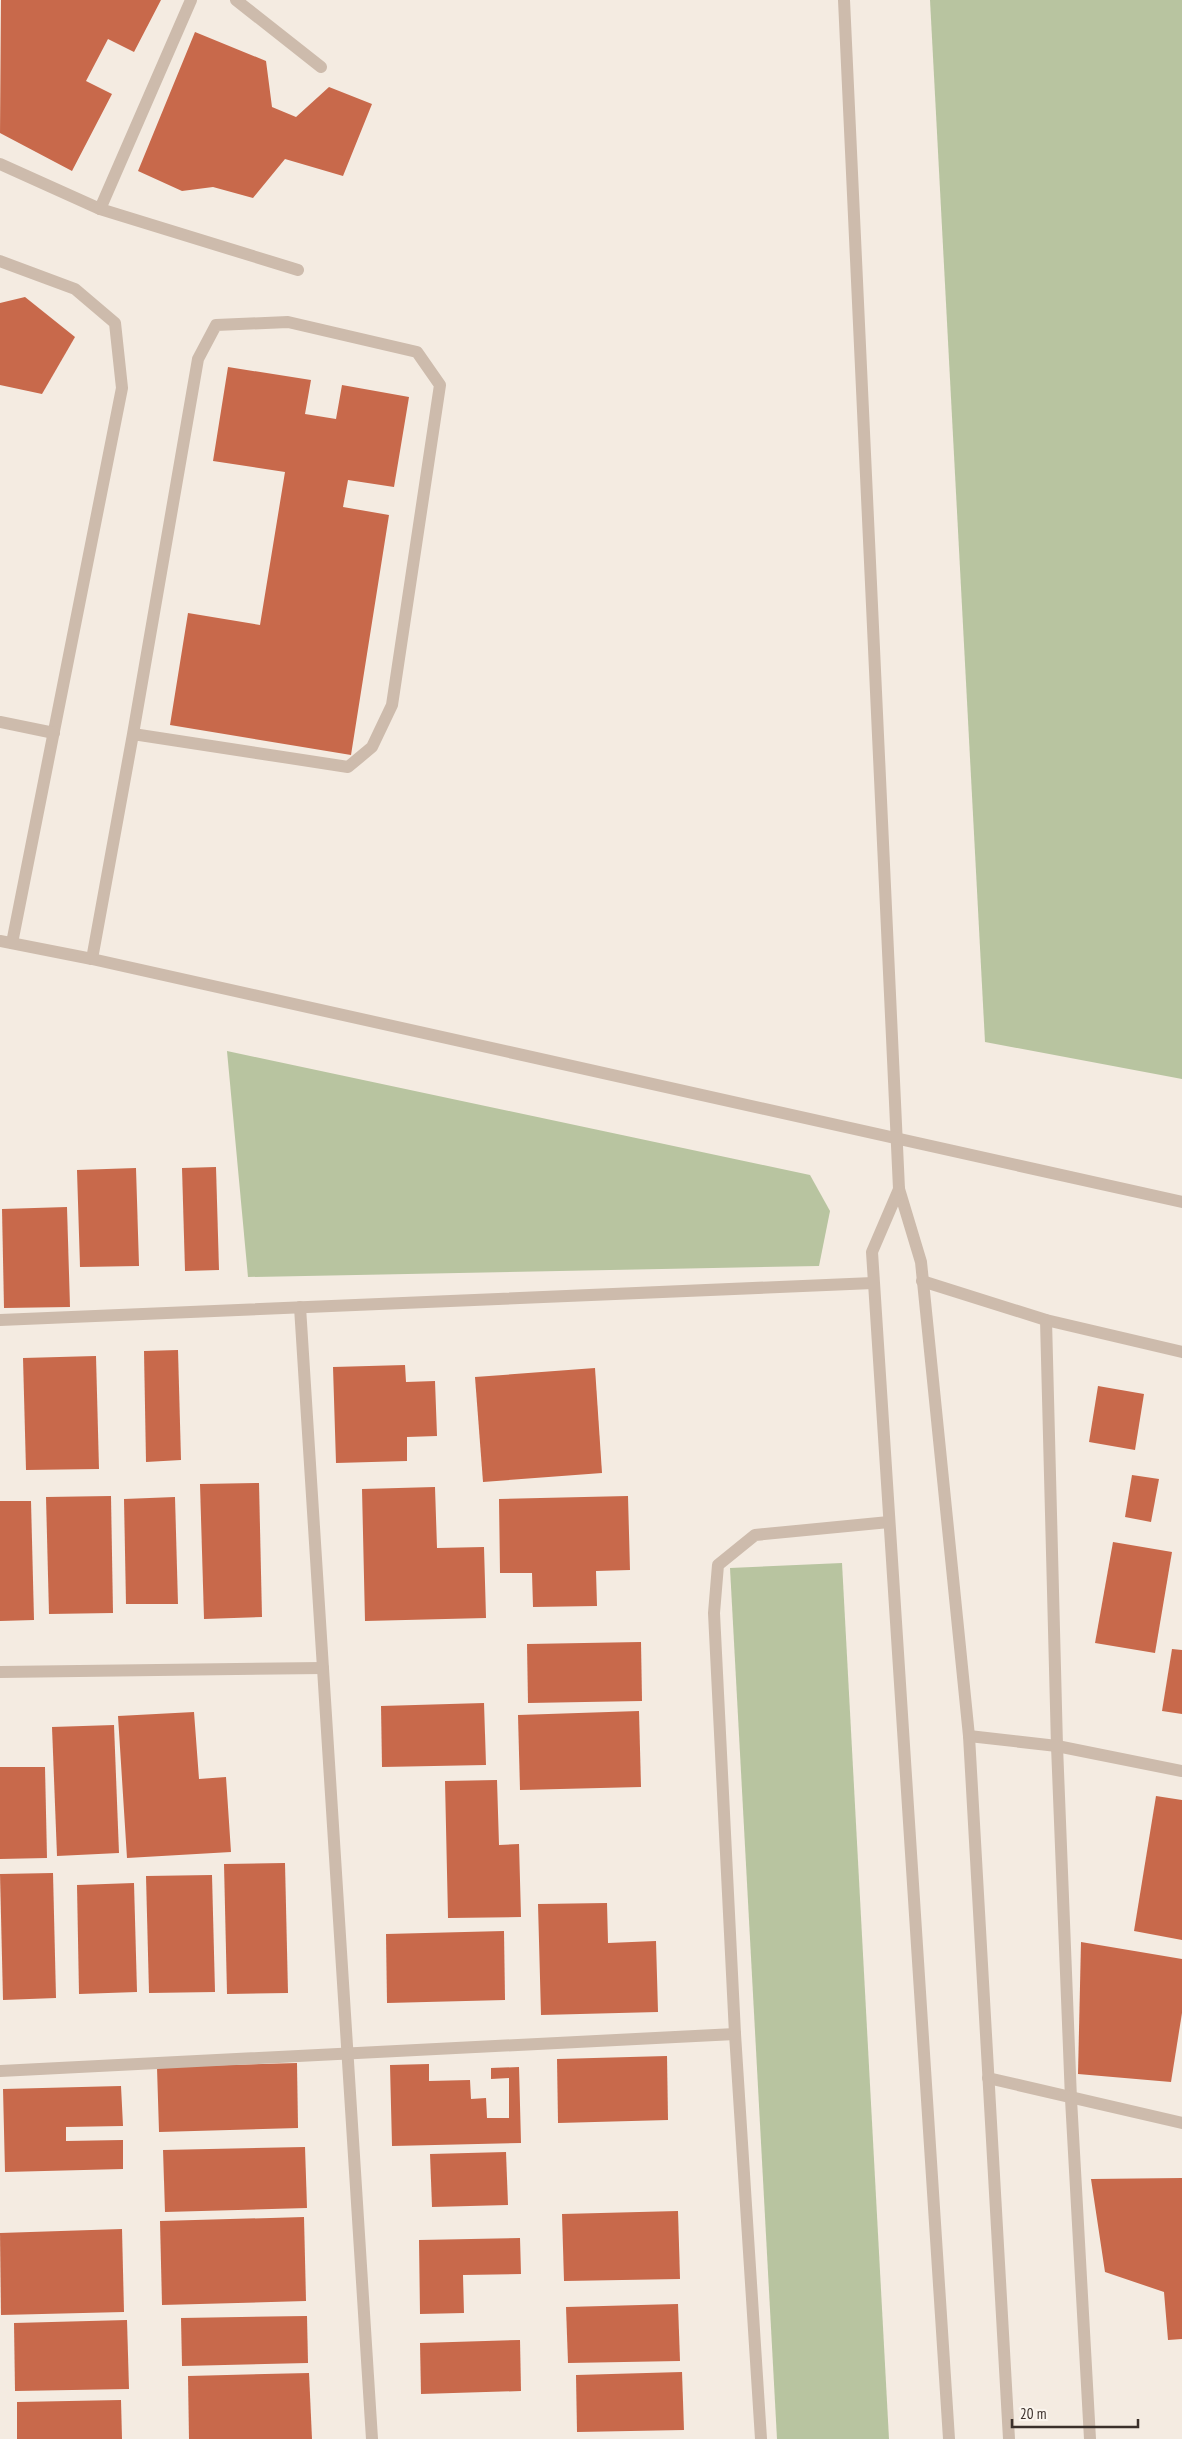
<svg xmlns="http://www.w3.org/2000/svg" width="1182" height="2439" font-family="'PT Sans Narrow',sans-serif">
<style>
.green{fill:#b8c4a0}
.building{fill:#c8694b}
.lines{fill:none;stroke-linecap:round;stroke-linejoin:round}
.minor{stroke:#cdbbac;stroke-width:12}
.tertiary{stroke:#cdbbac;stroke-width:12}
</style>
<rect width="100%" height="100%" fill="#f4ebe1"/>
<!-- green -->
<g class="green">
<path d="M 930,0 L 1182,0 L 1182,1079 L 985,1042 Z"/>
<path d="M 227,1051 L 810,1175 L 830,1211 L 819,1266 L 248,1277 Z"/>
<path d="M 842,1563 L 889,2439 L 777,2439 L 730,1568 Z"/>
</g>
<!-- building -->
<g class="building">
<path d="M 1,0 L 161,0 L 134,52 L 108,39 L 86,81 L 112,94 L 72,171 L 0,133 Z"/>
<path d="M 195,32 L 266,61 L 272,107 L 296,117 L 329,87 L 372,104 L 343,176 L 285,159 L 253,198 L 213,187 L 182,191 L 138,171 Z"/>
<path d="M 25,297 L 75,337 L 42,394 L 0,385 L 0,303 Z"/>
<path d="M 228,367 L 311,380 L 305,414 L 336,419 L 342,385 L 409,397 L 394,487 L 348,480 L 343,507 L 389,515 L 351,755 L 170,725 L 188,613 L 260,625 L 285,472 L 213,461 Z"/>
<path d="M 216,1167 L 219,1270 L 185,1271 L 182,1168 Z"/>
<path d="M 136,1168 L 139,1266 L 80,1267 L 77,1170 Z"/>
<path d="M 67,1207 L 70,1307 L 4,1308 L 2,1209 Z"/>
<path d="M 178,1350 L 181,1460 L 146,1462 L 144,1351 Z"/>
<path d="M 96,1356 L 99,1469 L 26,1470 L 23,1358 Z"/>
<path d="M 405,1365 L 406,1382 L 435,1381 L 437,1436 L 407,1437 L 407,1461 L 336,1463 L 333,1367 Z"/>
<path d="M 595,1368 L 602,1473 L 483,1482 L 475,1377 Z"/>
<path d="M 1098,1386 L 1144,1394 L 1135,1450 L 1089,1442 Z"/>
<path d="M 1132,1475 L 1159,1479 L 1151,1522 L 1125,1517 Z"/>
<path d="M 259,1483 L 262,1617 L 204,1619 L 200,1484 Z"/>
<path d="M 435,1487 L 437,1548 L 484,1547 L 486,1618 L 365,1621 L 362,1489 Z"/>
<path d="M 111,1496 L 113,1613 L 49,1614 L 46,1497 Z"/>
<path d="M 628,1496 L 630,1570 L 596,1571 L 597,1606 L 533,1607 L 532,1573 L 500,1573 L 499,1499 Z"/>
<path d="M 175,1497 L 178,1604 L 126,1604 L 124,1499 Z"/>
<path d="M 0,1501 L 31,1501 L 34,1620 L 0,1621 Z"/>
<path d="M 1113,1542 L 1172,1552 L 1155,1653 L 1095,1643 Z"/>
<path d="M 641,1642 L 642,1701 L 528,1703 L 527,1644 Z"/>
<path d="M 1172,1649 L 1182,1650 L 1182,1714 L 1162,1711 Z"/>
<path d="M 484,1703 L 486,1765 L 382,1767 L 381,1706 Z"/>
<path d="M 639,1711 L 641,1787 L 520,1790 L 518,1715 Z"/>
<path d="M 194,1712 L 199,1779 L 226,1777 L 231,1852 L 127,1858 L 118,1716 Z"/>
<path d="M 114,1725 L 119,1853 L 57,1856 L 52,1727 Z"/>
<path d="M 0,1767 L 45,1767 L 47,1858 L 0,1859 Z"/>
<path d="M 497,1780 L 499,1845 L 519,1844 L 521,1917 L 448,1918 L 445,1781 Z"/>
<path d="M 1156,1796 L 1182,1800 L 1182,1940 L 1134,1931 Z"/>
<path d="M 285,1863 L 288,1993 L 227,1994 L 224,1864 Z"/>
<path d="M 53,1873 L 56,1998 L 3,2000 L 0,1874 Z"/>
<path d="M 212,1875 L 215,1992 L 149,1993 L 146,1876 Z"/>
<path d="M 134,1883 L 137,1992 L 79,1994 L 77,1885 Z"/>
<path d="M 607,1903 L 608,1943 L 656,1941 L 658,2012 L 541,2015 L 538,1904 Z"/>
<path d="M 504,1931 L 505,2000 L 387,2003 L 386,1934 Z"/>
<path d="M 1081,1942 L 1182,1959 L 1182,2013 L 1171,2082 L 1078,2074 Z"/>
<path d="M 667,2056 L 668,2120 L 558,2123 L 557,2059 Z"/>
<path d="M 297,2063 L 298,2128 L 159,2132 L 157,2067 Z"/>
<path d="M 429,2064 L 429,2081 L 470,2080 L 471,2099 L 486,2098 L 487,2118 L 509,2118 L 509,2078 L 491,2079 L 491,2068 L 519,2067 L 521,2143 L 392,2146 L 390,2065 Z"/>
<path d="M 121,2086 L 123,2126 L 66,2127 L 66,2141 L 123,2140 L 123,2169 L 5,2172 L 3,2089 Z"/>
<path d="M 305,2147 L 307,2208 L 165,2212 L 163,2150 Z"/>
<path d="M 506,2152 L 508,2205 L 432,2207 L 430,2154 Z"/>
<path d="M 1182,2178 L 1182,2339 L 1168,2340 L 1164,2292 L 1105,2272 L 1091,2179 Z"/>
<path d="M 678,2211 L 680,2279 L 564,2281 L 562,2214 Z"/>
<path d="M 304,2217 L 306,2301 L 162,2305 L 160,2221 Z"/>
<path d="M 122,2229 L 124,2312 L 1,2315 L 0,2233 Z"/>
<path d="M 520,2238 L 521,2274 L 463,2275 L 464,2313 L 420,2314 L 419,2240 Z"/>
<path d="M 678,2304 L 680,2361 L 568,2363 L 566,2307 Z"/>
<path d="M 307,2316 L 308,2363 L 182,2366 L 181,2318 Z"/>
<path d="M 127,2320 L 129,2389 L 15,2391 L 14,2323 Z"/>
<path d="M 520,2340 L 521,2391 L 421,2394 L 420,2343 Z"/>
<path d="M 682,2372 L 684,2430 L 577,2432 L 576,2375 Z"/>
<path d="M 309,2373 L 312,2439 L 189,2439 L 188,2376 Z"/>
<path d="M 121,2400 L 122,2439 L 17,2439 L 17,2402 Z"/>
</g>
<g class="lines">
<!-- minor -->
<g class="minor">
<path d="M 236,0 L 321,67"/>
<path d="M 0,164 L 100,209 L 298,270"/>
<path d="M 100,209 L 191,0"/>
<path d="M 0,261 L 75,289 L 115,323 L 122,388 L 12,943"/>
<path d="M 0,722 L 54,733"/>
<path d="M 92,959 L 133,734 L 198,359 L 216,325 L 288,322 L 417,352 L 440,385 L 392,705 L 372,747 L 348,767 L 133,734"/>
<path d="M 922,1281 L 1046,1320 L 1182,1352"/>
<path d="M 300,1307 L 372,2439"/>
<path d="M 0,1320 L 873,1283"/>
<path d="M 1046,1320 L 1057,1746 L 1071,2099 L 1090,2439"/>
<path d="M 0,1672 L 323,1668"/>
<path d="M 969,1736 L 1057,1746 L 1182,1771"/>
<path d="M 0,2071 L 735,2034"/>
<path d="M 988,2078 L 1182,2123"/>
<path d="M 761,2439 L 735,2034 L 714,1613 L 718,1565 L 755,1535 L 889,1522"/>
</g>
<!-- tertiary -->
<g class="tertiary">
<path d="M 844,0 L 899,1189 L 921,1262 L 969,1736 L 1009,2439"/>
<path d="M 0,941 L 92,959 L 1182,1202"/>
<path d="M 899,1189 L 872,1252 L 949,2439"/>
</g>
</g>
<!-- scale -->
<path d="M1012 2419v8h126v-8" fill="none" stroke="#3b302b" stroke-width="2.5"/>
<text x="1020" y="2419" font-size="15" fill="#3b302b" stroke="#fbf5ee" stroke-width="4" paint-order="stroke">20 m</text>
</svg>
